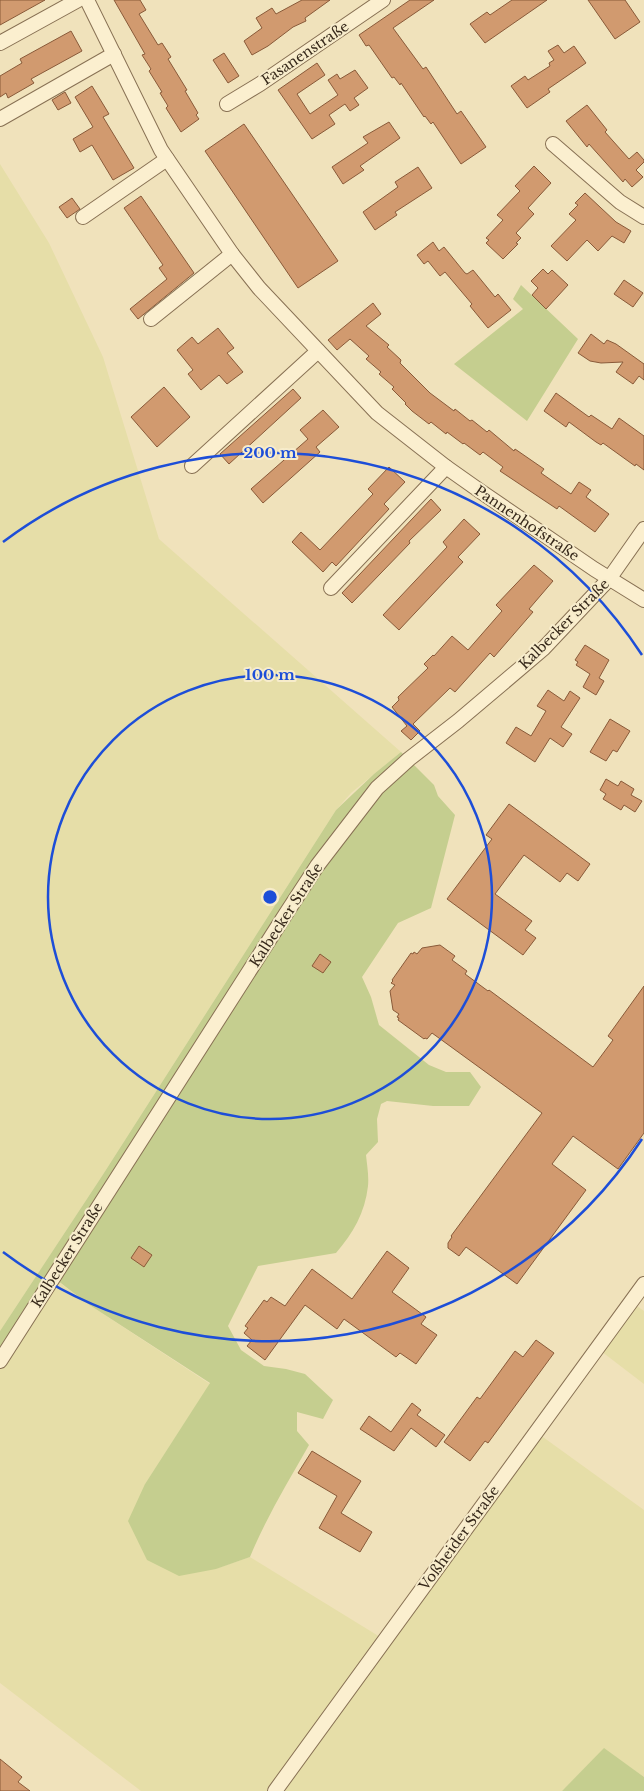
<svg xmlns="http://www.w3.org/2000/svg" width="644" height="1791" font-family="'Libre Baskerville',serif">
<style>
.farmland{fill:#e6dea8}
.green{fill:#c5ce8f}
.building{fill:#d19a6f;stroke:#895a39}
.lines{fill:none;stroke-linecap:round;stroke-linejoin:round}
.street-casing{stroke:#887154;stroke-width:16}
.street{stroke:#fbefcf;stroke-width:14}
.ring{fill:none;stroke:#1d4ed8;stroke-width:2.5}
.labels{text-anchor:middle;stroke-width:4;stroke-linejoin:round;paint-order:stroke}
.street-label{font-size:14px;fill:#36281a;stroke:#f7eccb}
.centre{fill:#1d4ed8;stroke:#f7eccb;stroke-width:2.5}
.ring-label{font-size:15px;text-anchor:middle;font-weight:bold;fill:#1d4ed8;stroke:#f7eccb;stroke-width:4;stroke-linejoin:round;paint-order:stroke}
</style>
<rect width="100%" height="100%" fill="#f0e2bb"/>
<!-- farmland -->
<g class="farmland">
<path d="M 0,164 L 49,243 L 103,357 L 159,539 L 401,752 L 351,793 L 336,810 L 102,1176 L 0,1331 Z"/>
<path d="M 52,1277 L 88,1304 L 210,1384 L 145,1484 L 215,1569 L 250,1557 L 385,1640 L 536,1432 L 644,1510 L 644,1777 L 604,1749 L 562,1791 L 141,1791 L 0,1683 L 0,1361 Z"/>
<path d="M 631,1302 L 644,1311 L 644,1384 L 597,1348 Z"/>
</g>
<!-- green -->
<g class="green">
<path d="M 521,285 L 578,339 L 527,421 L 454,364 L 523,309 L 513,299 Z"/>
<path d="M 401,752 L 434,785 L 438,796 L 455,815 L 431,908 L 398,923 L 362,977 L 371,997 L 379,1025 L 429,1065 L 446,1072 L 470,1072 L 481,1087 L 469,1106 L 433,1106 L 387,1101 L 381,1104 L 377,1119 L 378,1142 L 366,1155 C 367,1165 369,1176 368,1186 C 365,1213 353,1233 336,1253 L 258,1266 L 228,1326 L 241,1350 L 264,1366 L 286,1369 L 305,1374 L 333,1400 L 323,1419 L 297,1412 L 297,1431 L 309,1445 C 288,1482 266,1518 250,1557 L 216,1569 L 179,1576 L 147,1560 L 128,1521 L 145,1484 L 210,1383 L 88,1304 L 53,1277 L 0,1361 L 0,1331 L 102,1176 L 336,810 L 374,774 Z"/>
<path d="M 604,1748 L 644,1777 L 644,1791 L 562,1791 Z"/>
</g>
<!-- building -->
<g class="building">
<path d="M 0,0 L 45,0 L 0,25 Z"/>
<path d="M 114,0 L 140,0 L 146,10 L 139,14 L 158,45 L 162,43 L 171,57 L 168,59 L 187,90 L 185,91 L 198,113 L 196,115 L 199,119 L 181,132 L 166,108 L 168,106 L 160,93 L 162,92 L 149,71 L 151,69 L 142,55 L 145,54 Z"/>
<path d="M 302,0 L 330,0 L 305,18 L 306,21 L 293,27 L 268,46 L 252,55 L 244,41 L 262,28 L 256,18 L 272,8 L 276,14 Z"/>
<path d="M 410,0 L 434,0 L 393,28 L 423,69 L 426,67 L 457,114 L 461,111 L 486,147 L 461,164 L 433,122 L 431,124 L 425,116 L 424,117 L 401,83 L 400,85 L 394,77 L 392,78 L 369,45 L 366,46 L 359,35 Z"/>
<path d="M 512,0 L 547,0 L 485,43 L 470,24 L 487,12 L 490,15 Z"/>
<path d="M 588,0 L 625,0 L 640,22 L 615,39 Z"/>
<path d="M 71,31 L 82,51 L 31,79 L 34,83 L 8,98 L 6,93 L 0,97 L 0,76 L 22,63 L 20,59 Z"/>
<path d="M 558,45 L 564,53 L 574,46 L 586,63 L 548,89 L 550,92 L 527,108 L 511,86 L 525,76 L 528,80 L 550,66 L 549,63 L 554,60 L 548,51 Z"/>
<path d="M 224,53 L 239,76 L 228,83 L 213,60 Z"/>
<path d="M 317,63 L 325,75 L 297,94 L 310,114 L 338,95 L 328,80 L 337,74 L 340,79 L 355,70 L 368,88 L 354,98 L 359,105 L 350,111 L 345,104 L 329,115 L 335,124 L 312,139 L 278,90 Z"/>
<path d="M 92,86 L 109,114 L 103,117 L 134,168 L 113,180 L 92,145 L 80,152 L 73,139 L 93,127 L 75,97 Z"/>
<path d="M 65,92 L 71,103 L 58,110 L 52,100 Z"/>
<path d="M 587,105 L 607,130 L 605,132 L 629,159 L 637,152 L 644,160 L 644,162 L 636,170 L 643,177 L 632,187 L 625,179 L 623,182 L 589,144 L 587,147 L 566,121 Z"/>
<path d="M 389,122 L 400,138 L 360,166 L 364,170 L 343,184 L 332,167 L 368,143 L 363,137 Z"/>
<path d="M 244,124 L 338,261 L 298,288 L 205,151 Z"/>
<path d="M 534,166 L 551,183 L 528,208 L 534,214 L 516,233 L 521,238 L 516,243 L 518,244 L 503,259 L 486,243 L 489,240 L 486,238 L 503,220 L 497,215 L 520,191 L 515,186 Z"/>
<path d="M 418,167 L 432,188 L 395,212 L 397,215 L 375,230 L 363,212 L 398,187 L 395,182 Z"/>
<path d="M 585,193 L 616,222 L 631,231 L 624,243 L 612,236 L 598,251 L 587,240 L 567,261 L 551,246 L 576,220 L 569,214 L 578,205 L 575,203 Z"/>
<path d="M 141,196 L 194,273 L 138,319 L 130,309 L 167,279 L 159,268 L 163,265 L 124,208 Z"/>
<path d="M 72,198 L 80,209 L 67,218 L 59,207 Z"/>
<path d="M 433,242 L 439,251 L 444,247 L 465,273 L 467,274 L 473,270 L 495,297 L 498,294 L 511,310 L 488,328 L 470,306 L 472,304 L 445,272 L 440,276 L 428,261 L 424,264 L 417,255 Z"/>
<path d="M 543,269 L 548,274 L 552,270 L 568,285 L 546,309 L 532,295 L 538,288 L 531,281 Z"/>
<path d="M 624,280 L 643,293 L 633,307 L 614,294 Z"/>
<path d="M 373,303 L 381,314 L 366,326 L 389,345 L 387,347 L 401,360 L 400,363 L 430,393 L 454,411 L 455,409 L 470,421 L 472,420 L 487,432 L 489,430 L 514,451 L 515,449 L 544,469 L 541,473 L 571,494 L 579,482 L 591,490 L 586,497 L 609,514 L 595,532 L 559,506 L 557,509 L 500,471 L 503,467 L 483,452 L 480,455 L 464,443 L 463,444 L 447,432 L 446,434 L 431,422 L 429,424 L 412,411 L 405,404 L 406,403 L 392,389 L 394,387 L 379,374 L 381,372 L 366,359 L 369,356 L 350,339 L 337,350 L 328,340 Z"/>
<path d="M 218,328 L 234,348 L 227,353 L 243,372 L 227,384 L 219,375 L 201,390 L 188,374 L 193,370 L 177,350 L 192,337 L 198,344 Z"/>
<path d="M 591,334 L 604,344 L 607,340 L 616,344 L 644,364 L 644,380 L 639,376 L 633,384 L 616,372 L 623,362 L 601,363 L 590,361 L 578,353 Z"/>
<path d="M 164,387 L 190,417 L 157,447 L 131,417 Z"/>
<path d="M 293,389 L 301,398 L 229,464 L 220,454 Z"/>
<path d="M 556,393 L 589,417 L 591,415 L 612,429 L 619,418 L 644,436 L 644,470 L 636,464 L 635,466 L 603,443 L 601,445 L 596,442 L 569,422 L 566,427 L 544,411 Z"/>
<path d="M 323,410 L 339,427 L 316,447 L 320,452 L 263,503 L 251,489 L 308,439 L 300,430 Z"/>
<path d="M 389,467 L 405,482 L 384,504 L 389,509 L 336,566 L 332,562 L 323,572 L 292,542 L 301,532 L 320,550 L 373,494 L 368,489 Z"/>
<path d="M 431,499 L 441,510 L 409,541 L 410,543 L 352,603 L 342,593 Z"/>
<path d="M 464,519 L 480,534 L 458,557 L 463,562 L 399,630 L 383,615 L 447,547 L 443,542 Z"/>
<path d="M 534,565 L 553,581 L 529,609 L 533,612 L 494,657 L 490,653 L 455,692 L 450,688 L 413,724 L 420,731 L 411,740 L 401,731 L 407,726 L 392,707 L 399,700 L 398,697 L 428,668 L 424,664 L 433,655 L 434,656 L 452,636 L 468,650 L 502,611 L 496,605 Z"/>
<path d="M 585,645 L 609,660 L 599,678 L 604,681 L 596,695 L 583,687 L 590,674 L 576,665 L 578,662 L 575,660 Z"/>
<path d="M 548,690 L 564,701 L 570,691 L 580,698 L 561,727 L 572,734 L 563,747 L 550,738 L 535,762 L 506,743 L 516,727 L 531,736 L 546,711 L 537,706 Z"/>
<path d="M 610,719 L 630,731 L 617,752 L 613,750 L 606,761 L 590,752 Z"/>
<path d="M 606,779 L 618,786 L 621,781 L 634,789 L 631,795 L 642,801 L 635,812 L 624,805 L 621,810 L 603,799 L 606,794 L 600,790 Z"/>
<path d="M 509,804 L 590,864 L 578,881 L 567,873 L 560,882 L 524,855 L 495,894 L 532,921 L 525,930 L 536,938 L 523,955 L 447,899 L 492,839 L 486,835 Z"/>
<path d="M 440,945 L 455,956 L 452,960 L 467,971 L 465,974 L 488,991 L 489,990 L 593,1067 L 613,1040 L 608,1036 L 644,986 L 644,1133 L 618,1169 L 573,1136 L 552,1164 L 586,1190 L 517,1284 L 466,1247 L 459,1256 L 448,1248 L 448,1243 L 452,1237 L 451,1236 L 542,1113 L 432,1033 L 427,1039 L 425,1038 L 424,1039 L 398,1020 L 399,1018 L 397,1017 L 399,1014 L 393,1010 L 390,991 L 395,985 L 391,983 L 393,981 L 392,980 L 411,953 L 413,954 L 414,952 L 417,954 L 422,948 Z"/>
<path d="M 320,954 L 331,962 L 323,973 L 312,966 Z"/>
<path d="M 139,1246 L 152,1255 L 144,1267 L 131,1258 Z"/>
<path d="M 387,1251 L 409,1268 L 392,1292 L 426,1317 L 421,1324 L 437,1335 L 416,1364 L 400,1353 L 396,1357 L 344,1319 L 337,1329 L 305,1305 L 265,1360 L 247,1346 L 252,1340 L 244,1333 L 248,1328 L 245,1326 L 264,1300 L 267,1302 L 271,1297 L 285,1306 L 312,1269 L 352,1299 Z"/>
<path d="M 536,1340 L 554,1353 L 488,1443 L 485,1441 L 470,1461 L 444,1442 L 477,1397 L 480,1399 L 515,1351 L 523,1357 Z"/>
<path d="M 412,1403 L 421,1410 L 417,1415 L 445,1435 L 436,1447 L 411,1428 L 394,1451 L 360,1429 L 369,1416 L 391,1432 Z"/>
<path d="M 312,1451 L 361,1481 L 341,1513 L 372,1532 L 360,1552 L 319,1528 L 337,1496 L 298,1473 Z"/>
<path d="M 0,1759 L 22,1777 L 18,1782 L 30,1791 L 0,1791 Z"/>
</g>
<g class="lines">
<!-- street casing -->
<g class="street-casing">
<g id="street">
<path d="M 87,0 L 161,150 L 232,254 L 259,288 L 377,413 L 446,467 L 480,491 L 594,569 L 644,600"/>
<path d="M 0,43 L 78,0"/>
<path d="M 227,104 L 260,84 L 383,0"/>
<path d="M 0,119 L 114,54"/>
<path d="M 553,144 L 620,202 L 644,217"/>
<path d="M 83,217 L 167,159"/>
<path d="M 151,319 L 232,254"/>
<path d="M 192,466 L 318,351"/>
<path d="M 331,588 L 446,467"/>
<path d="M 0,1361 L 287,912 L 317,866 L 377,788 L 409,759 L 458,721 L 543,649 L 609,579 L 644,529"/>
<path d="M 275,1791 L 644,1284"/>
</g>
</g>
<!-- street -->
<use href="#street" class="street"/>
</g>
<!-- distance rings -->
<g class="ring">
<circle cx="270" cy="897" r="222"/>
<path d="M642 1139A444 444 0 0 1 3 1252M3 542A444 444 0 0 1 642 655"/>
</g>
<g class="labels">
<!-- street labels -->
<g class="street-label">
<text transform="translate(305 53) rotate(-34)" y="5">Fasanenstraße</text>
<text transform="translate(527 523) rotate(34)" y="5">Pannenhofstraße</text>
<text transform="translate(564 624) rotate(-45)" y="5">Kalbecker Straße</text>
<text transform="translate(286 915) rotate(-57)" y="5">Kalbecker Straße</text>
<text transform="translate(67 1255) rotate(-58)" y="5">Kalbecker Straße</text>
<text transform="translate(459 1538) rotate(-54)" y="5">Voßheider Straße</text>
</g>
</g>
<circle cx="270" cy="897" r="8" class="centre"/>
<g class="ring-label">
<text x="270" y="458">200 m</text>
<text x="270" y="680">100 m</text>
</g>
</svg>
